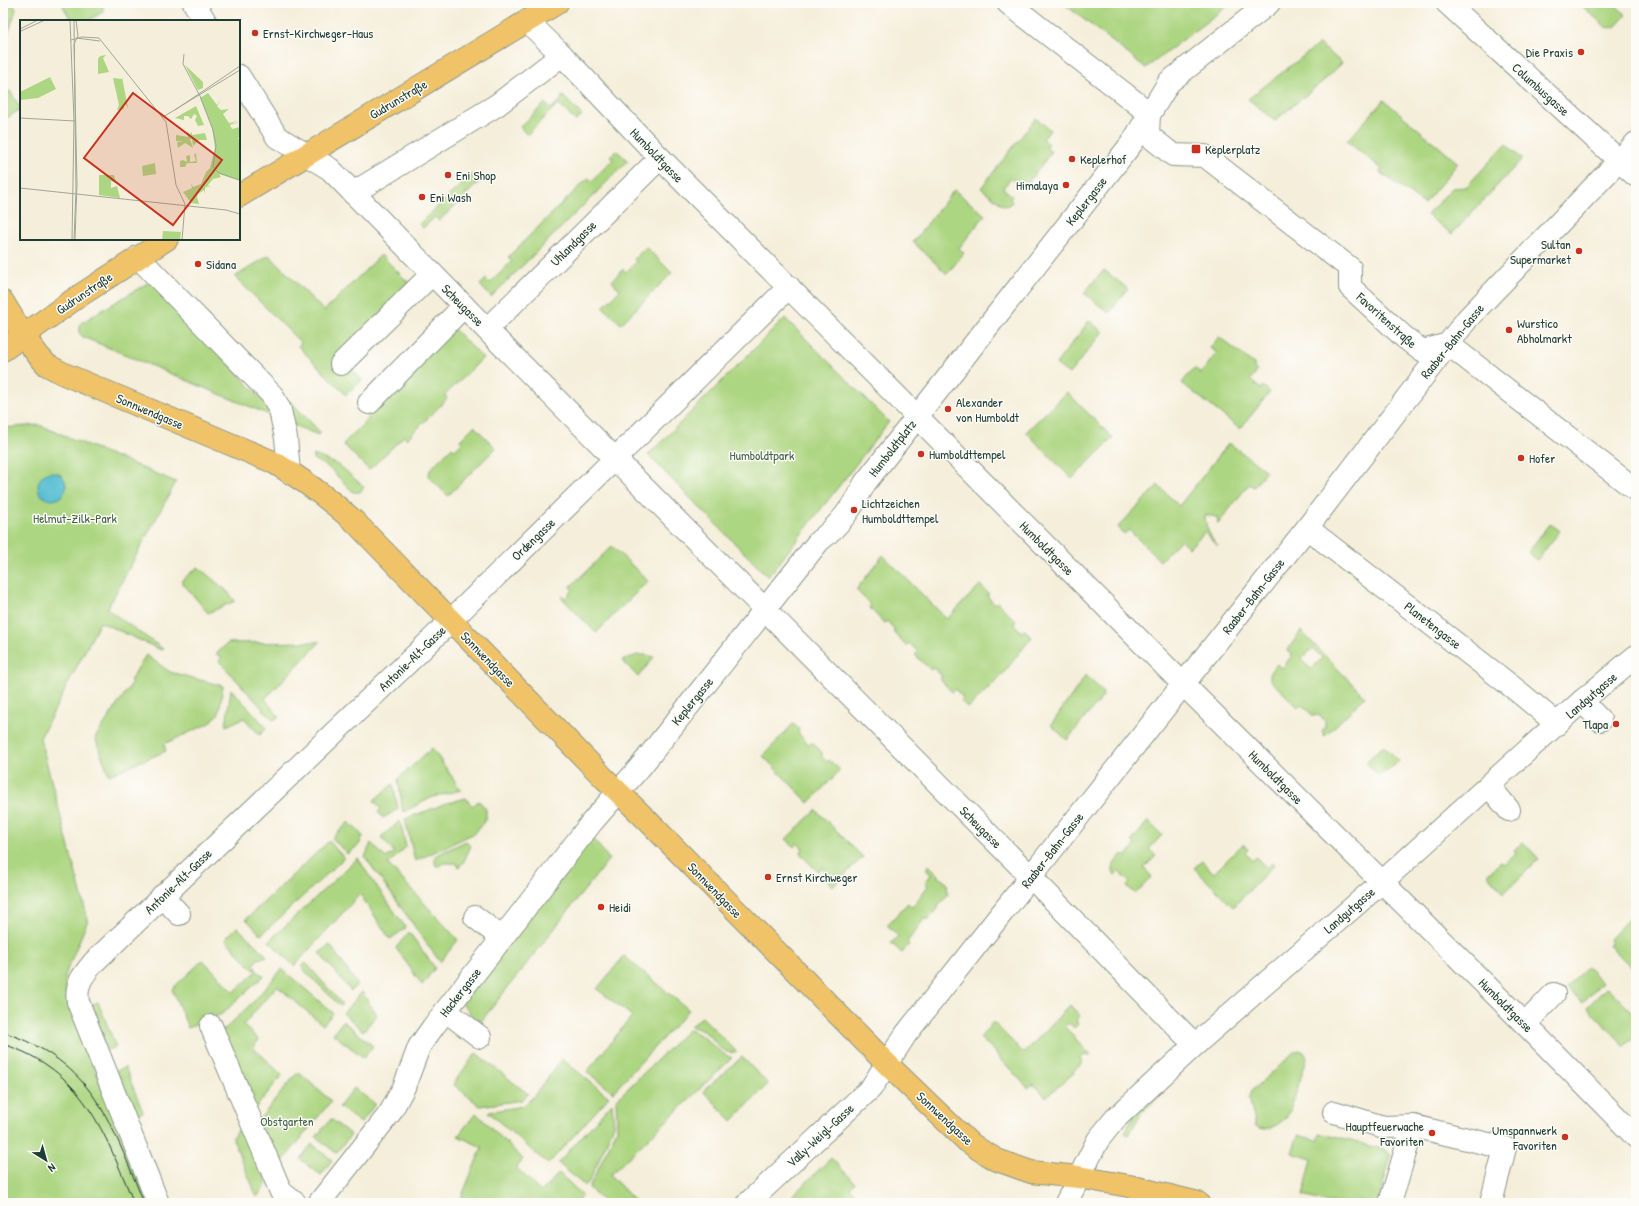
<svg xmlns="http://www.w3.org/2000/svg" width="1639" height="1206" font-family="'Patrick Hand',sans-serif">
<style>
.green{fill:#add682;stroke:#668a5b;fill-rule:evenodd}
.water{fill:#55bed2;stroke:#3a7e83}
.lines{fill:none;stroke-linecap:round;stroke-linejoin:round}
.minor-casing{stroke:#8a9687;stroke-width:24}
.major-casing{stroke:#8a9687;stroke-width:24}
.minor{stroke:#fff;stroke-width:22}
.major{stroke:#f0c369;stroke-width:22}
.tram{stroke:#1f3d34;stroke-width:1}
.poi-dot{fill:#c8321e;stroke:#fdfcf7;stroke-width:1.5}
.labels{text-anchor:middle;stroke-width:3;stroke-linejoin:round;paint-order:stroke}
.poi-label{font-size:13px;fill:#1f3d34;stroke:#fdfcf7;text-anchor:start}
.street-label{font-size:13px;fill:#1f3d34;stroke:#fdfcf7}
.park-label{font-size:13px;fill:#426348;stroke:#fdfcf7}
.inset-road{fill:none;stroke:#9fa798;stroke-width:1}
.view{fill:#c8321e;fill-opacity:0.15;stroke:#c8321e;stroke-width:2}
.inset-edge{fill:none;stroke:#1f3d34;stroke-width:2}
</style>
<rect width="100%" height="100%" fill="#fdfcf7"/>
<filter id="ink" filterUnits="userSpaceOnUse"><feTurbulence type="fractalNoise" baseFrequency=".025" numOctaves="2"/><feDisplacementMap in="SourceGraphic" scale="8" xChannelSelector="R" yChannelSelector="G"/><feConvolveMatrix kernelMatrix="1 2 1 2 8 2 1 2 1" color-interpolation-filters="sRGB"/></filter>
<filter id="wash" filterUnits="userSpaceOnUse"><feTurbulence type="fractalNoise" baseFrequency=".012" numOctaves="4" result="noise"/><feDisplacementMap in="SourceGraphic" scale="16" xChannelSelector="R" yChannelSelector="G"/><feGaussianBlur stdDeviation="0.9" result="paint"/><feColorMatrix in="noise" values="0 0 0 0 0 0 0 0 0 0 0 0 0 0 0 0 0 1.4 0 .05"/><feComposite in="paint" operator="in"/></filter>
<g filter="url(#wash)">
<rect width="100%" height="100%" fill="#f5eeda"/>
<!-- green -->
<g class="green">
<path d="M 4,3 L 12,3 L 16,9 L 3,50 Z"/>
<path d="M 61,3 L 105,3 L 106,5 L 102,8 L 104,11 L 88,21 L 72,21 Z"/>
<path d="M 1063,3 L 1231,3 L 1146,68 Z"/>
<path d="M 1584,3 L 1613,3 L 1626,15 L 1615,27 L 1607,28 L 1582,6 Z"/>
<path d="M 1319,44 L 1342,63 L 1328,77 L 1278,118 L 1276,121 L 1248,99 Z"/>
<path d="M 10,91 L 21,109 L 3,120 L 3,95 Z"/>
<path d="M 563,96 L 582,115 L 576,121 L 558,104 L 527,135 L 520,127 L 545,103 L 551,109 L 562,99 L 561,97 Z"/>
<path d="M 1384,100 L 1458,163 L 1424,204 L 1380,172 L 1382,169 L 1347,141 Z"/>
<path d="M 1036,118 L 1050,130 L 1043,139 L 1049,144 L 1046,148 L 1051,152 L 1027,184 L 1023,181 L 1020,185 L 1011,178 L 1003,188 L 1012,196 L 1010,199 L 1012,202 L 1009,205 L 1004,206 L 981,188 Z"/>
<path d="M 1506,144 L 1522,159 L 1452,234 L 1427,215 L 1452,188 L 1466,187 Z"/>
<path d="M 616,150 L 628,161 L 491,297 L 480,285 L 486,279 L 490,283 L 512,261 L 508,257 L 588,178 L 592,181 L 613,159 L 610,156 Z"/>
<path d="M 472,174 L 480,181 L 439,221 L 435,217 L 423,228 L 419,224 Z"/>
<path d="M 954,190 L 985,215 L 959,248 L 964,253 L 947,274 L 913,242 Z"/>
<path d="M 646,247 L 672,273 L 621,324 L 603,307 L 620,290 L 612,281 L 623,269 L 626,272 L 636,262 L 634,259 Z"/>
<path d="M 269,255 L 324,311 L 381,255 L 420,294 L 348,365 L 362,380 L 346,395 L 298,346 L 301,343 L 235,277 Z"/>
<path d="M 1104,270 L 1128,289 L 1109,313 L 1084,293 Z"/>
<path d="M 151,281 L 271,409 L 272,416 L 83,337 L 79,333 L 81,323 Z"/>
<path d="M 785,318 L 889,422 L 768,577 L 648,455 Z"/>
<path d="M 1089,321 L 1103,332 L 1069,374 L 1056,364 Z"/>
<path d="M 453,328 L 483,358 L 445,395 L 447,399 L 407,439 L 404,436 L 369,470 L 343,444 L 369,418 L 366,415 Z"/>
<path d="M 1219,337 L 1254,364 L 1254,368 L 1257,371 L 1250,380 L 1261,389 L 1263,386 L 1270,392 L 1240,429 L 1182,383 L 1194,368 L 1201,373 L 1217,353 L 1210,348 Z"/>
<path d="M 1067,392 L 1113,438 L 1072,479 L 1026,432 Z"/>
<path d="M 290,401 L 320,432 L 318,435 L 291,424 L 286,405 Z"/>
<path d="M 39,425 L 176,482 L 107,609 L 163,649 L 161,650 L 100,622 L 40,738 L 88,920 L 65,975 L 66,999 L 150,1203 L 3,1203 L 3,428 Z"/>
<path d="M 474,426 L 496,448 L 448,496 L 428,476 L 431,468 L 452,447 L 455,450 L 462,443 L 460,440 Z"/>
<path d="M 1229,443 L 1266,471 L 1254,487 L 1249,484 L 1218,524 L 1217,517 L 1205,515 C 1205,528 1210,536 1218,546 L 1205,532 L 1189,548 L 1181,540 L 1160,561 L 1129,530 L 1124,534 L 1118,527 L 1158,485 L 1179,506 Z"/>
<path d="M 314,455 L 339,465 L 364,487 L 360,492 L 353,492 L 328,467 L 313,459 Z"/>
<path d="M 1550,523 L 1560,531 L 1537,560 L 1528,552 Z"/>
<path d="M 612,546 L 648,581 L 596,633 L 561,597 L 562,596 L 565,598 L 573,590 L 570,587 Z"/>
<path d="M 883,555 L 947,619 L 980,585 L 989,594 L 987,596 L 995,604 L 997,602 L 1016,621 L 1014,624 L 1022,632 L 1025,630 L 1032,637 L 1002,675 L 968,708 L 961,701 L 963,698 L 955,689 L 952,692 L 940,679 L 942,676 L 933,668 L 931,670 L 915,655 L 918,652 L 909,643 L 906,646 L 893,632 L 895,630 L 887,621 L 884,623 L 869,607 L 871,605 L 856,590 Z"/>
<path d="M 198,567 L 228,592 L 235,601 L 208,613 L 181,581 Z"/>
<path d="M 1301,631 L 1365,697 L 1325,736 L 1322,731 L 1325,727 L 1325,721 L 1320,715 L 1313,716 L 1302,705 L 1299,708 L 1270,680 L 1270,672 L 1277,664 L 1283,668 L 1292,655 L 1287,651 ZM 1313,648 L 1322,658 L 1311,669 L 1301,660 Z"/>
<path d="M 320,642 L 265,699 L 279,717 L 273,720 L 219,661 L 222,657 L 216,654 L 228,643 Z"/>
<path d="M 146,655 L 170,672 L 223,686 L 219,713 L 210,723 L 164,744 L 166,751 L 109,775 L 95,738 L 132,683 L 130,681 Z"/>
<path d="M 638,655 L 647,655 L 654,657 L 638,677 L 622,660 Z"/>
<path d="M 1086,675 L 1102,691 L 1103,696 L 1067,740 L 1051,725 Z"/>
<path d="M 231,689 L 267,728 L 260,735 L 244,718 L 226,726 Z"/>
<path d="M 793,724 L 799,729 L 798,733 L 808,744 L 813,743 L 823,754 L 821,756 L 827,762 L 829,760 L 840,770 L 809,803 L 763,756 Z"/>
<path d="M 1383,745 L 1399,761 L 1389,770 L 1378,775 L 1366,763 Z"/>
<path d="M 432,748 L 461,790 L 433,797 L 403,812 L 398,779 Z"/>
<path d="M 393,784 L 398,809 L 383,818 L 378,812 L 381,809 L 374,800 Z"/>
<path d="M 466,798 L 472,806 L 479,801 L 486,809 L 486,819 L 475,833 L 415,861 L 405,819 L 447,803 Z"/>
<path d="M 816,810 L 863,857 L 833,886 L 825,878 L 828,875 L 822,868 L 818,872 L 800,853 L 803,849 L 797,843 L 794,847 L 786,839 Z"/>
<path d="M 400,821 L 406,847 L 388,864 L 458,940 L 440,962 L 365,857 L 371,843 L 386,858 L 394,852 L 381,837 Z"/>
<path d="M 1148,821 L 1162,835 L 1149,849 L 1156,856 L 1144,868 L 1152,877 L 1135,894 L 1127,886 L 1130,883 L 1119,872 L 1115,875 C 1109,866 1117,861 1122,854 L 1126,857 L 1135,845 L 1132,841 Z"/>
<path d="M 349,822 L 363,836 L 359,845 L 347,854 L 332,838 Z"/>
<path d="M 592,837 L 609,859 L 479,1024 L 462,1003 Z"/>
<path d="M 329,841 L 344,858 L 261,935 L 246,919 Z"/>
<path d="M 466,841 L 471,846 L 463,863 L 459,867 L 456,863 L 443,863 L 439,867 L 435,864 L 435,856 Z"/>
<path d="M 1523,842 L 1539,859 L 1504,893 L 1487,874 L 1501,862 L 1504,864 L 1516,853 L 1514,850 Z"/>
<path d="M 1243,844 L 1248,850 L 1245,853 L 1252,861 L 1256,857 L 1267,868 L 1272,863 L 1274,865 L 1233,907 L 1194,868 L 1202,861 L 1214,873 Z"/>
<path d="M 358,858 L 368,874 L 406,928 L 390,939 L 360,894 L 294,966 L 269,941 Z"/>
<path d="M 929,865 L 939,875 L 938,877 L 947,883 L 948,894 L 928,920 L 925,918 L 907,942 L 909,944 L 902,953 L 891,943 L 898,936 L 887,925 L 908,903 L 912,907 L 928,886 L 925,882 L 931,875 L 926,869 Z"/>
<path d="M 1636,911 L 1636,972 L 1609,945 L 1612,943 L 1609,939 Z"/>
<path d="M 237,927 L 267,956 L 258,959 L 254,964 L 257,971 L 264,976 L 222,1014 L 188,1028 L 172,989 L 203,960 L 234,992 L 256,972 L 225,939 Z"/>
<path d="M 409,932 L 435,968 L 422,985 L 396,948 Z"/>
<path d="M 330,945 L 357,984 L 351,991 L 319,953 Z"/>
<path d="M 624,956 L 689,1010 L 613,1092 L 587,1072 L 632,1016 L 597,989 Z"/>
<path d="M 306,963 L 342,1004 L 340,1006 L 301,967 Z"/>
<path d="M 1587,967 L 1602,982 L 1582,1003 L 1566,987 Z"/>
<path d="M 282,969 L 333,1013 L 323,1025 L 277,986 L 243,1025 L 259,1040 L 253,1047 L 282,1075 L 254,1110 L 209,1036 L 226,1028 L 254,1001 Z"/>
<path d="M 1607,987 L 1636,1016 L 1636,1045 L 1631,1040 L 1625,1046 L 1587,1007 Z"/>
<path d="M 362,992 L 377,1015 L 363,1031 L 343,1013 Z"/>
<path d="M 98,1002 L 116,1047 L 107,1050 L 89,1006 Z"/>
<path d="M 1070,1005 L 1080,1016 L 1076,1020 L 1078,1024 L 1074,1028 L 1069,1023 L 1065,1027 L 1091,1056 L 1085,1055 L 1080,1058 L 1083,1063 L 1073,1071 L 1074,1073 L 1046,1097 L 1034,1084 L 1028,1088 L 995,1053 L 996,1052 L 980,1038 L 993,1022 L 1024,1053 Z"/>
<path d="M 702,1017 L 737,1052 C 720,1055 718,1043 707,1034 C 702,1030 696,1028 690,1026 Z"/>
<path d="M 343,1021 L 373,1046 L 364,1058 L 333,1034 Z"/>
<path d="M 688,1030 C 707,1034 713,1051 732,1058 L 610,1175 L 637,1203 L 605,1203 L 589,1188 L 617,1129 L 616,1100 Z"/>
<path d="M 1299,1050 L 1304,1052 L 1307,1058 L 1290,1112 C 1285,1121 1266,1135 1256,1126 L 1249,1098 L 1251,1091 L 1296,1051 Z"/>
<path d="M 476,1053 L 528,1094 L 522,1100 L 480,1106 L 453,1084 Z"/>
<path d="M 742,1057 L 768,1084 L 732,1121 L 703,1091 Z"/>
<path d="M 562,1059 L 609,1097 L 548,1164 L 488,1112 L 523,1106 L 533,1097 Z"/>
<path d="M 125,1067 L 143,1112 L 134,1115 L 116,1071 Z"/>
<path d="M 298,1072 L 331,1101 L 278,1167 L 258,1121 Z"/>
<path d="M 1158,1087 L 1163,1093 L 1141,1113 L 1129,1135 L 1124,1133 L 1136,1111 Z"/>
<path d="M 354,1088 L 375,1104 L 361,1123 L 339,1107 Z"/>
<path d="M 612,1103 L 614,1125 L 590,1180 L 585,1186 L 558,1163 Z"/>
<path d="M 476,1113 L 523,1159 L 516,1167 L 541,1192 L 559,1173 L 582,1195 L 577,1201 L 579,1203 L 459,1203 L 482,1147 L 458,1136 Z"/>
<path d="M 331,1119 L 351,1135 L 336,1153 L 316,1137 Z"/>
<path d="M 245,1123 L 267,1184 L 257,1197 L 232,1137 Z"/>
<path d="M 1319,1133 L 1386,1150 L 1391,1156 L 1378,1203 L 1329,1203 L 1303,1196 L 1312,1159 L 1292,1153 L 1298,1135 L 1317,1140 Z"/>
<path d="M 312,1144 L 332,1160 L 321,1175 L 300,1159 Z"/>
<path d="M 831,1158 L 855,1183 L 850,1188 L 865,1203 L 806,1203 L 790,1198 Z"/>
</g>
<!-- water -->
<circle class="water" cx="52" cy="486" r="14"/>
</g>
<g filter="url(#ink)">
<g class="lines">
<!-- minor casing -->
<g class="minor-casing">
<g id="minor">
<path d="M 194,3 L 205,21"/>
<path d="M 1008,3 L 1149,113"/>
<path d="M 1447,3 L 1636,176"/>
<path d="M 527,21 L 562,55 L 660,158 L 1184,685 L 1525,1024 L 1636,1137"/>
<path d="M 239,76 L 277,137 L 330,169 L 496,339 L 1031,877 L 1187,1037 L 1197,1043"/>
<path d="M 1149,113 L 1148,135 L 1173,155 L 1205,156 L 1350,268 L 1350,287 L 1404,337 L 1422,351 L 1448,344 L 1636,490"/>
<path d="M 353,193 L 497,105 L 562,55"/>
<path d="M 138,257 L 272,395 L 280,410 L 286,438 L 289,472"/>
<path d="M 487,329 L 660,158"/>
<path d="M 341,364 L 432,274"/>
<path d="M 369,403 L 464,306"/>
<path d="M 1307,528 L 1520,693 L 1557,724"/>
<path d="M 1582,701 L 1600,720"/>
<path d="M 1489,786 L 1509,810"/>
<path d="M 162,896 L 179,914"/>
<path d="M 475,917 L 502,938"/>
<path d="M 446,1011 L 480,1037"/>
<path d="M 1525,1024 L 1554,994"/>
<path d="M 211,1026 L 281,1192 L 295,1203"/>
<path d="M 1334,1112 L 1384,1127 L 1413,1126"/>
<path d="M 158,1203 L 78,1002 C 75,984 83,975 94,962 L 424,647 L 789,287"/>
<path d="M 319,1203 L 390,1113 L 404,1087 L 419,1047 L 433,1027 L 592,822 L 641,766 L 819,541 C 840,525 853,507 865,483 L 1132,143 L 1169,82 L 1269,3"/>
<path d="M 748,1203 L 871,1088 L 906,1034 L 1307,528 L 1468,318 L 1636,143"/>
<path d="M 1066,1203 L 1098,1140 L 1115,1119 L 1197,1043 L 1382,882 L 1582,701 L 1636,656"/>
<path d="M 1390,1203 L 1413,1126 L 1505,1148 L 1491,1203"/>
</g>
</g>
<!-- major casing -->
<g class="major-casing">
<g id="major">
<path d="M 239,196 L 557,3"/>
<path d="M 3,302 L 23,335 L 38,355 L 47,365 L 64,374 L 273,462 C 303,479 329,499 355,522 L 604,778 L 649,822 L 887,1064 L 967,1141 L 980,1150 L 997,1160 L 1031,1172 L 1078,1177 L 1129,1186 L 1198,1203"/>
<path d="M 3,350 L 76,298 L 167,239"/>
</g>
</g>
<!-- minor -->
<use href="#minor" class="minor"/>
<!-- major -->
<use href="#major" class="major"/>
<!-- tram -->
<g class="tram">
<path d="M 3,1032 C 94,1062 111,1123 144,1203"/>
<path d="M 3,1044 C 84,1070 104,1132 134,1203"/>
</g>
</g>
</g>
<!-- markers -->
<g class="poi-dot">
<circle cx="255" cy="33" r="4"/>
<circle cx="1581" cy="52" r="4"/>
<rect x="1191" y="144" width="10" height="10" rx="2"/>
<circle cx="1072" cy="159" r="4"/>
<circle cx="448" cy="175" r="4"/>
<circle cx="1066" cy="185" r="4"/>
<circle cx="422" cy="197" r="4"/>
<circle cx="1579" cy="251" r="4"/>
<circle cx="198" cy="264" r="4"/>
<circle cx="1509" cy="330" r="4"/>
<circle cx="948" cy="409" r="4"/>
<circle cx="921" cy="454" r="4"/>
<circle cx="1521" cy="458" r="4"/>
<circle cx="854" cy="510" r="4"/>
<circle cx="1616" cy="724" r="4"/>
<circle cx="768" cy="877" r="4"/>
<circle cx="601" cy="907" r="4"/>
<circle cx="1432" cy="1133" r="4"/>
<circle cx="1565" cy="1137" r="4"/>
</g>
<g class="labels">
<!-- poi labels -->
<g class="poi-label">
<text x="263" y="38">Ernst-Kirchweger-Haus</text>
<text x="1573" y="57" text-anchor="end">Die Praxis</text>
<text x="1205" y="154">Keplerplatz</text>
<text x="1080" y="164">Keplerhof</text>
<text x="456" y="180">Eni Shop</text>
<text x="1058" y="190" text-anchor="end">Himalaya</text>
<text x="430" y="202">Eni Wash</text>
<text x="1571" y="249" text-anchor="end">Sultan<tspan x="1571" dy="15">Supermarket</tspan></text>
<text x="206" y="269">Sidana</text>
<text x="1517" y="328">Wurstico<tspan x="1517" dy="15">Abholmarkt</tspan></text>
<text x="956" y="407">Alexander<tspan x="956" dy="15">von Humboldt</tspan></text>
<text x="929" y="459">Humboldttempel</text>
<text x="1529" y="463">Hofer</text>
<text x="862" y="508">Lichtzeichen<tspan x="862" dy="15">Humboldttempel</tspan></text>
<text x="1608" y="729" text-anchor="end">Tlapa</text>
<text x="776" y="882">Ernst Kirchweger</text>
<text x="609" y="912">Heidi</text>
<text x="1424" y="1131" text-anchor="end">Hauptfeuerwache<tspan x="1424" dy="15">Favoriten</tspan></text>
<text x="1557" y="1135" text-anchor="end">Umspannwerk<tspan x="1557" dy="15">Favoriten</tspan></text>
</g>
<!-- street labels -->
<g class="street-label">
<text transform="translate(1541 89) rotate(42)" y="5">Columbusgasse</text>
<text transform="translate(398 99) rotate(-31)" y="5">Gudrunstraße</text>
<text transform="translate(657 155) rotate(46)" y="5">Humboldtgasse</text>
<text transform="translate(1086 201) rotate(-52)" y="5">Keplergasse</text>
<text transform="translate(573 243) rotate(-45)" y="5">Uhlandgasse</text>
<text transform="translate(84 293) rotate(-34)" y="5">Gudrunstraße</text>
<text transform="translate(463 305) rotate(45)" y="5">Scheugasse</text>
<text transform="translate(1387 320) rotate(42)" y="5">Favoritenstraße</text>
<text transform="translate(1452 341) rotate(-51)" y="5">Raaber-Bahn-Gasse</text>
<text transform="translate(150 411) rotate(23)" y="5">Sonnwendgasse</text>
<text transform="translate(892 448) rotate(-52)" y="5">Humboldtplatz</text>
<text transform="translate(533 539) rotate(-44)" y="5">Ordengasse</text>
<text transform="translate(1047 548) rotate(45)" y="5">Humboldtgasse</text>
<text transform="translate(1253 596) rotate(-52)" y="5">Raaber-Bahn-Gasse</text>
<text transform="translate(1433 625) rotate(38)" y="5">Planetengasse</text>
<text transform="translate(412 658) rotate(-44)" y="5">Antonie-Alt-Gasse</text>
<text transform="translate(488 659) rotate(46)" y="5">Sonnwendgasse</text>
<text transform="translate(1591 695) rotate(-41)" y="5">Landgutgasse</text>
<text transform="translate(692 701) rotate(-51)" y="5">Keplergasse</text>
<text transform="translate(1276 777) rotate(45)" y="5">Humboldtgasse</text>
<text transform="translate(981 827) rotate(45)" y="5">Scheugasse</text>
<text transform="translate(1052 850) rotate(-52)" y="5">Raaber-Bahn-Gasse</text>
<text transform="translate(178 881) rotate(-44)" y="5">Antonie-Alt-Gasse</text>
<text transform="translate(715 890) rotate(46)" y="5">Sonnwendgasse</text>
<text transform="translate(1349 910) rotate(-41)" y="5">Landgutgasse</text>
<text transform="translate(460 992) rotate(-52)" y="5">Hackergasse</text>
<text transform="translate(1506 1005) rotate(45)" y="5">Humboldtgasse</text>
<text transform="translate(945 1118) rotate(43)" y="5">Sonnwendgasse</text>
<text transform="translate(820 1135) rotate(-43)" y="5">Vally-Weigl-Gasse</text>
</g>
<!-- park labels -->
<g class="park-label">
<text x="762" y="460">Humboldtpark</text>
<text x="75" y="523">Helmut-Zilk-Park</text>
<text x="287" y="1126">Obstgarten</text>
</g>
</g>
<!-- overview -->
<g transform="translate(20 20)">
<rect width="220" height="220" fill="#f5eeda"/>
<path d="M 86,35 L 83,38 L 89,52 L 78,54 L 78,39 L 80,36 ZM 165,45 L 183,62 L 183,68 L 178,70 ZM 30,57 L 36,69 L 18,78 L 0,80 L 0,72 ZM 102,57 L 108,88 L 104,82 L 104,89 L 97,90 L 99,85 L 93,58 L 102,59 ZM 188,73 L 197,85 L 202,79 L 197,86 L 201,90 L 209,89 L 203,94 L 209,103 L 220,100 L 209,104 L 220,102 L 210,105 L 212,109 L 220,107 L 220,117 L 218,118 L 220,122 L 220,161 L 199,154 L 201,157 L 193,159 L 188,165 L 191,168 L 188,166 L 185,168 L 185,174 L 184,170 L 178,174 L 177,177 L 179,184 L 171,183 L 163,172 L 172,168 L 171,163 L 173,167 L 181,164 L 186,152 L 190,148 L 195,128 L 192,108 L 180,78 ZM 176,86 L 184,105 L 178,106 L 175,100 L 177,96 L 174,94 L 171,99 L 168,96 L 164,96 L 164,100 L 155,98 ZM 167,111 L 170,114 L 172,112 L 172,115 L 185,113 L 187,120 L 179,120 L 173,126 L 172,119 L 170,119 L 173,128 L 165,123 L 158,128 L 157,122 L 163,121 L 156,121 L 156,115 L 168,117 ZM 176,133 L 177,143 L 167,143 L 165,147 L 160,147 L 160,141 L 163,140 L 167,142 L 166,136 L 170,135 L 170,142 L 176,141 L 174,135 ZM 135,143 L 136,154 L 123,156 L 122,146 ZM 79,155 L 94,155 L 96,163 L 91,161 L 91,168 L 97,166 L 100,178 L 79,175 ZM 143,211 L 161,212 L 160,220 L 142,220 Z" fill="#add682"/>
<path class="inset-road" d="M 50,0 L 54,101 L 52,220M 54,0 L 56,170 L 54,220M 0,9 L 18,0M 1,11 L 25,0M 56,18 L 80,21M 51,20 L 62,17 L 79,18 L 146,102 L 156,165 L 165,184 L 162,220M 164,34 L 163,44 L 180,76 L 193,110 L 196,125 L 193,147 L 199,153 L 220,160M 155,90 L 220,46M 143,97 L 220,50M 0,98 L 55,101M 0,168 L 206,190 L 220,194M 55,220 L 57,164 L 54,24 L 58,16 L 56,0"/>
<path class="view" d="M 113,73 L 202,140 L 153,205 L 64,138 Z"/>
<rect width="220" height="220" class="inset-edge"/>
</g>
<!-- margin -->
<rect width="1639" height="1206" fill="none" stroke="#fdfcf7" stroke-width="16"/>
<!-- north arrow -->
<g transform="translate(46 1160) rotate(143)" stroke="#fdfcf7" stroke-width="3" paint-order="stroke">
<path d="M0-3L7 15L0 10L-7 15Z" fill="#1f3d34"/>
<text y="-6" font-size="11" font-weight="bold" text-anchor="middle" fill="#1f3d34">N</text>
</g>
</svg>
